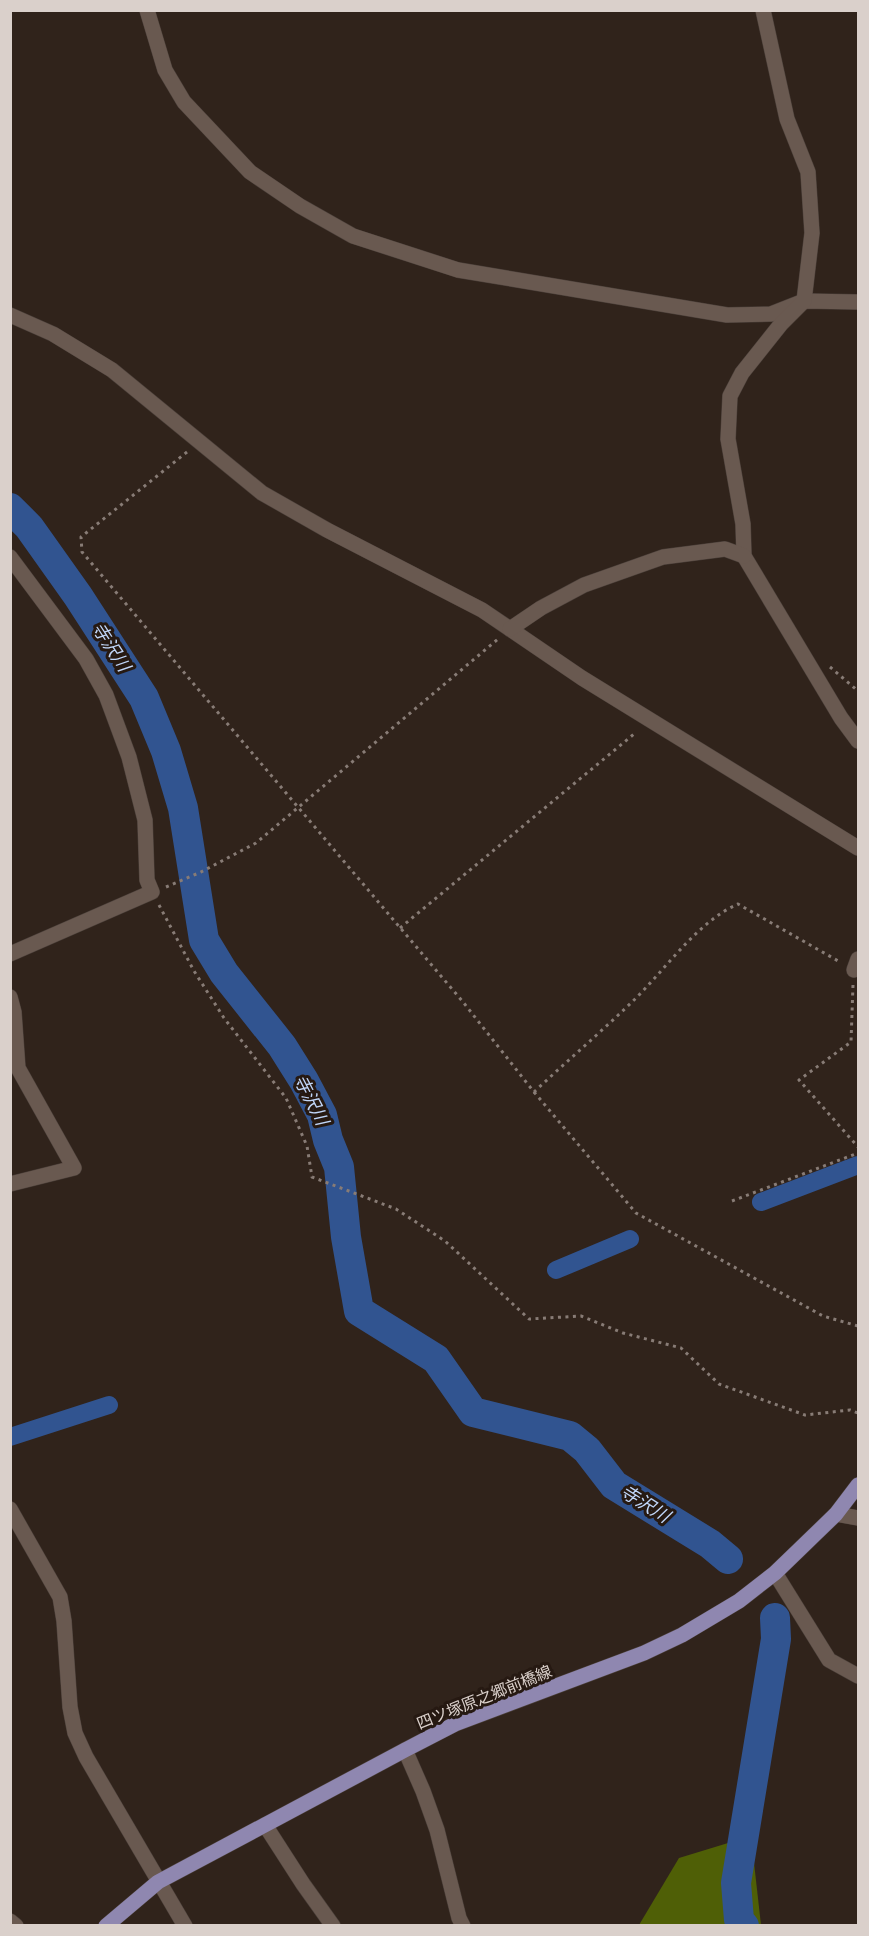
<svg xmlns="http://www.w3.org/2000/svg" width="869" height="1936" font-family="Rubik,'Noto Sans JP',sans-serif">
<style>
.forest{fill:#4f5f06}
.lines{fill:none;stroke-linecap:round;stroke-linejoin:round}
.canal{stroke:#315490;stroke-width:18}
.river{stroke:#315490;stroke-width:30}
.minor-casing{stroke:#4a3f39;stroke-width:16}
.major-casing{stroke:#4a3f39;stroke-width:16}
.path{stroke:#887c76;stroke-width:3;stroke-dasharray:3 4.5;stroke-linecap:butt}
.minor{stroke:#695950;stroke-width:15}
.major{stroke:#8f87b0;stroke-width:15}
.labels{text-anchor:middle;stroke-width:6;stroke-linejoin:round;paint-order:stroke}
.street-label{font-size:16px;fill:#dad0cb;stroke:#261912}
.water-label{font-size:18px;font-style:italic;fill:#c0d6f9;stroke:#261912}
</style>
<rect width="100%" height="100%" fill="#30231b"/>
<!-- forest -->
<path class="forest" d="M 751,1836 L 761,1925 L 639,1925 L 679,1858 Z"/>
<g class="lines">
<!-- canal -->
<g class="canal">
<path d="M 761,1202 L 858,1165"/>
<path d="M 556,1270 L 630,1239"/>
<path d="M 10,1437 L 109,1405"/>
</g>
<!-- river -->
<g class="river">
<path d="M 10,508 L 29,527 L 78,596 L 144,698 L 166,751 L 183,808 L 204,940 L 224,973 L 282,1046 L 304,1081 L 322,1115 L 328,1140 L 339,1167 L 346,1237 L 359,1311 L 436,1359 L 473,1412 L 570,1436 L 587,1450 L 614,1485 L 710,1544 L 728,1559"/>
<path d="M 744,1926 L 739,1920 L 736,1883 L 776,1639 L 775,1618"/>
</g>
<!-- minor casing -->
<g class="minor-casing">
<g id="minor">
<path d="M 147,10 L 165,70 L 184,102 L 250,172 L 300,206 L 353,236 L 458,270 L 727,315 L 771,314 L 804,301 L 858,302"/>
<path d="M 763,10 L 787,119 L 808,172 L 812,233 L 804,301 L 781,324 L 742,373 L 730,396 L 728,439 L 743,524 L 744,556 L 841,718 L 858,741"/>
<path d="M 10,315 L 53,334 L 112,370 L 262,493 L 327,530 L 482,610 L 582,678 L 858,848"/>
<path d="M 10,557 L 86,659 L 106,695 L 129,757 L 145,820 L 147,880 L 152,892 L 10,954"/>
<path d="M 510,629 L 541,608 L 584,585 L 663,557 L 725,549 L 744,556"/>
<path d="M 854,970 L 858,959"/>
<path d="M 10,997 L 14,1012 L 18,1068 L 74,1168 L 10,1184"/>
<path d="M 10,1509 L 60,1597 L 64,1621 L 70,1707 L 75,1733 L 86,1757 L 185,1926"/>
<path d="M 836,1514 L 858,1518"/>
<path d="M 775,1573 L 829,1660 L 858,1676"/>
<path d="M 405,1750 L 423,1791 L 437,1830 L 459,1918 L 463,1926"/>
<path d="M 265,1825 L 303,1884 L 333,1926"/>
<path d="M 10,1921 L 16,1926"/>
</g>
</g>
<!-- major casing -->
<g class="major-casing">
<path id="major" d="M 106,1926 L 158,1882 L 405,1750 L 455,1724 L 644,1653 L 682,1635 L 739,1601 L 775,1573 L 836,1514 L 858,1485"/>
</g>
<!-- path -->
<g class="path">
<path d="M 187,452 L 81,537 L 82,552 L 463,1002 L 534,1092 C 567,1061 601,1032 633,1001 C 665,970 698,921 738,904 L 840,962"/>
<path d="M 830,667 L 858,691"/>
<path d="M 166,887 L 201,872 L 256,843 L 498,639"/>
<path d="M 159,905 L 194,971 L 224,1018 L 286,1098 L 307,1146 L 312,1177 L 396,1209 L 445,1241 L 529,1319 L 581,1316 L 623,1333 L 681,1348 L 719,1384 L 805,1415 L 850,1410 L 858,1413"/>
<path d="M 400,928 L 634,734"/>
<path d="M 853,985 L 851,1042 L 799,1080 L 858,1147"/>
<path d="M 534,1092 L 636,1213 L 823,1316 L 858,1326"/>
<path d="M 732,1201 L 858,1153"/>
</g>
<!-- minor -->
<use href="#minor" class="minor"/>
<!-- major -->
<use href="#major" class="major"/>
</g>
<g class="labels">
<!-- street labels -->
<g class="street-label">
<text transform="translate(484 1697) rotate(-22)" y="6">四ツ塚原之郷前橋線</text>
</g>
<!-- water labels -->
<g class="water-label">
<text transform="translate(111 647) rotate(57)" y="6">寺沢川</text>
<text transform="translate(311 1100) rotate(63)" y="6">寺沢川</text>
<text transform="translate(645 1504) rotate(32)" y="6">寺沢川</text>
</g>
</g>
<!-- border -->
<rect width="869" height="1936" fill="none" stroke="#dad0cb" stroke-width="24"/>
</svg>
